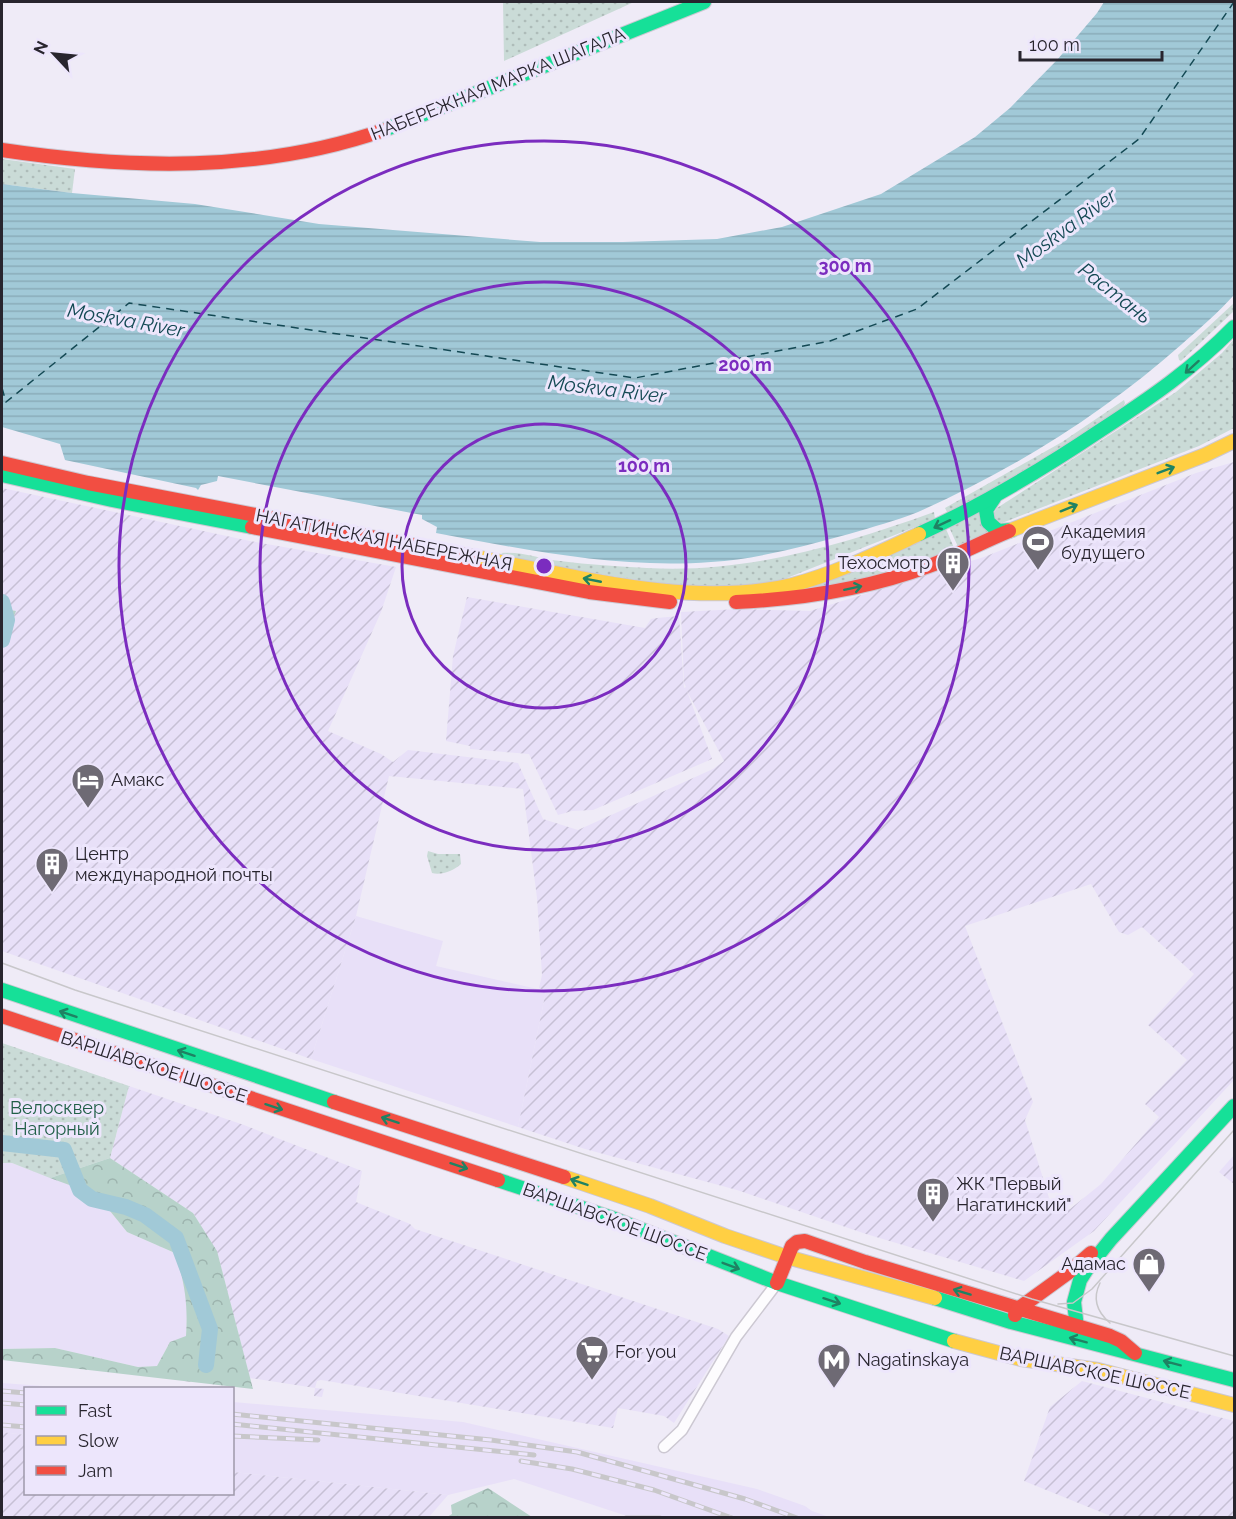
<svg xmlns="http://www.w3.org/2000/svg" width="1236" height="1519" font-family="Raleway,sans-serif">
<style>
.built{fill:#e8e0f8}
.industrial{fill:url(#industrial-furrows);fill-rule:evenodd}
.green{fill:url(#green-dots)}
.forest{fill:url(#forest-crowns)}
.water{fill:url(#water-rules)}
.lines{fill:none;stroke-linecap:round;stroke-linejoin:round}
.river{stroke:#a1c9d7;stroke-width:16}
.ferry{stroke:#144954;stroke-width:1.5;stroke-dasharray:8 6;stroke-linecap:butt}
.street-casing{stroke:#ccc8d2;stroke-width:13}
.fast-casing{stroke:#ccc8d2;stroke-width:16}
.slow-casing{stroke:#ccc8d2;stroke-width:16}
.jam-casing{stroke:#ccc8d2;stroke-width:16}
.street{stroke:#fdfcfe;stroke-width:10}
.fast{stroke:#16e098;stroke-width:14}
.slow{stroke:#ffcf43;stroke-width:14}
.jam{stroke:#f24e42;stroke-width:14}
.tram{stroke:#c8c7ca;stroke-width:1.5}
.rail-casing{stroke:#c8c7ca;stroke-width:5}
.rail{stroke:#ede6fc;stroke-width:3;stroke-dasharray:9;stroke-linecap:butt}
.oneway{stroke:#1f8263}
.ring{fill:none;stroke:#7b2cbf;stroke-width:3}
.labels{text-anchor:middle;stroke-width:6;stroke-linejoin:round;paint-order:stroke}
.street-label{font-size:18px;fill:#28252e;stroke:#ede6fc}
.poi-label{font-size:18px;fill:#28252e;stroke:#ede6fc;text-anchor:start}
.park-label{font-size:18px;fill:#205f47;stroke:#ede6fc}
.water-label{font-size:20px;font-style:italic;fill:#144954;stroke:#ede6fc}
.centre{fill:#7b2cbf;stroke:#ede6fc;stroke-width:3}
.ring-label{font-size:18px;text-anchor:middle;font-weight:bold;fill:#7b2cbf;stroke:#ede6fc;stroke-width:6;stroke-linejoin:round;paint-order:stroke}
</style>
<defs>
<pattern id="industrial-furrows" width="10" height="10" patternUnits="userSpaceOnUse" patternTransform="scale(1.5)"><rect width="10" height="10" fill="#e8e0f8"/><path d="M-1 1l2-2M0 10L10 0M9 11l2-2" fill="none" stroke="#c7c0d5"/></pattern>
<pattern id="green-dots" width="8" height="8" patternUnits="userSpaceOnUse" patternTransform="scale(1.5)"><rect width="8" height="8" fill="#cadbd7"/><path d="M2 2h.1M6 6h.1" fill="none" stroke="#aebcb9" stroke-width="1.8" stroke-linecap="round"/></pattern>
<pattern id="forest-crowns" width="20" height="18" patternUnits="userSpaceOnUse" patternTransform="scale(1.5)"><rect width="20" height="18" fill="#b7d2ca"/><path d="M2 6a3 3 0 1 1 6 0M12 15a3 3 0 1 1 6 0" fill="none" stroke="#9db4ae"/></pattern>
<pattern id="water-rules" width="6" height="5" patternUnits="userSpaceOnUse" patternTransform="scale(1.5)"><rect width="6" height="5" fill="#a1c9d7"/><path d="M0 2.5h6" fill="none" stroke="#8bacb9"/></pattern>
</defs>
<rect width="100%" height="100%" fill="#efebf7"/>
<!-- built -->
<g class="built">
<path d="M 356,916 L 443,941 L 436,966 L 546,991 L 518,1127 L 311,1059 Z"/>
<path d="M 2,1163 L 12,1163 L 97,1195 L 127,1232 L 175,1253 L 185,1283 L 187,1312 L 186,1337 L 170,1342 L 157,1366 L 138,1367 L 55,1348 L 2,1349 Z"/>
<path d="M 2,1383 L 70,1388 L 26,1388 L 25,1435 L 2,1432 Z"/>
<path d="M 233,1402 L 463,1422 L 757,1489 L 805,1506 L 812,1511 L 829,1517 L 630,1517 L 514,1479 L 448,1495 L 233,1472 Z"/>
</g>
<!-- industrial -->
<g class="industrial">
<path d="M 1234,462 L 1234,1080 L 1094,1231 L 1024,1281 L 866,1234 L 737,1190 L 585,1149 L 518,1127 L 546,991 L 539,988 L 542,975 L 537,898 L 523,789 L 389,776 L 356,916 L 311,1059 L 2,951 L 2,488 L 250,541 L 396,567 L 381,612 L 328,731 L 381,754 L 393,762 L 408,750 L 518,763 L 543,819 L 578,830 L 713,769 L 724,761 L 687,691 L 712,759 L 593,810 L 572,811 L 558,815 L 529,754 L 470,749 L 470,746 L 446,741 L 453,656 L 467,597 L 645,628 L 651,619 L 657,618 L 679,616 L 684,688 L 686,687 L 684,683 L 681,612 L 739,609 L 810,611 L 984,557 L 1196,473 ZM 1091,884 L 1119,932 L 1128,935 L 1142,927 L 1194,974 L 1148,1025 L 1187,1060 L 1145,1104 L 1159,1117 L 1101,1184 L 1070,1209 L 1054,1214 L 1025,1120 L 1033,1102 L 965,926 Z"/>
<path d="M 129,1086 L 244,1125 L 362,1171 L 356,1202 L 410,1224 L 415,1229 L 718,1329 L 729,1336 L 674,1423 L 664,1416 L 618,1408 L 613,1428 L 321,1380 L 317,1381 L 315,1388 L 324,1389 L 322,1397 L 314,1396 L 315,1388 L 250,1378 L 217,1252 L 193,1213 L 110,1158 Z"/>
<path d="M 1234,1155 L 1234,1184 L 1219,1172 Z"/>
<path d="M 1082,1381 L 1234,1421 L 1234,1517 L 1113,1517 L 1024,1481 L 1050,1407 Z"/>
<path d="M 2,1432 L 25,1435 L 26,1494 L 232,1494 L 233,1472 L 448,1495 L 429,1517 L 2,1517 Z"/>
</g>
<!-- green -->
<g class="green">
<path d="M 503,2 L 634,2 L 504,61 Z"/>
<path d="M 2,159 L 75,169 L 72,193 L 2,184 Z"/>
<path d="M 1234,303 L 1234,311 L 1181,361 L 1179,360 L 1178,355 Z"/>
<path d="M 1234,339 L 1234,428 L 1199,446 L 1002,523 L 995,519 L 994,513 L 997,508 L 1176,392 L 1222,353 Z"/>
<path d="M 1124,400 L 1125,403 L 1122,408 L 1068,445 L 948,514 L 945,508 L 1062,442 Z"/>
<path d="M 980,511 L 982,525 L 992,535 L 959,549 L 949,527 Z"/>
<path d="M 934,512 L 935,519 L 782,580 L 745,587 L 679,587 L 514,560 L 501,553 C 521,551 541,559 560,561 C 589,565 618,566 647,568 C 744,574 843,545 934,512 Z"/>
<path d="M 946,529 L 955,550 L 853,583 L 785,593 L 820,584 Z"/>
<path d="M 428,851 L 438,854 L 460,854 L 461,864 C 455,870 441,876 432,873 L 427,856 Z"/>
<path d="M 2,1043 L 129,1086 L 110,1158 L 50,1178 L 12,1163 L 2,1163 Z"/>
</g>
<!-- forest -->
<g class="forest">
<path d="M 2,597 L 10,610 L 16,611 L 2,647 Z"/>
<path d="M 110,1158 L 193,1213 L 217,1251 L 253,1389 L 2,1360 L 2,1349 L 55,1348 L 138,1367 L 157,1366 L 170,1342 L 186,1336 C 188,1305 185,1283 175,1253 L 127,1232 L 97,1195 L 50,1178 Z"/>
<path d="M 488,1488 L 532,1517 L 447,1517 L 452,1514 L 451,1505 Z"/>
</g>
<!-- water -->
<path class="water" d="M 1104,2 L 1234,2 L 1234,295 C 1218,313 1200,328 1182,344 C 1104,413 1013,470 918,512 C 896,521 872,527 849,534 C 804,546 758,559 711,562 C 618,569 527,550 436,533 L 437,527 L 422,519 L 422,515 L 218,476 L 217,481 L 201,485 L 198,490 L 196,488 L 65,460 L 60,444 L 2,427 L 2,184 L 72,193 L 195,204 L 319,224 L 540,242 L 623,242 L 717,239 L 782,227 L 881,194 L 975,137 L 1010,108 L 1057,60 L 1097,13 Z"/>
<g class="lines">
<!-- river -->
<g class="river">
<path d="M 2,602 L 7,620 L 2,640"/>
<path d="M 2,1143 L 64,1150 L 80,1190 L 92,1199 L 126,1207 L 145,1215 L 176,1238 L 210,1329 L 206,1365"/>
</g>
<!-- ferry -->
<path class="ferry" d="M 2,388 L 6,402 L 129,303 L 635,378 L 830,341 L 917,309 L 1139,139 L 1234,2"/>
<!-- street casing -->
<g class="street-casing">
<path id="street" d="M 664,1447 L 682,1430 L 736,1337 L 777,1283"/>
</g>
<!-- fast casing -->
<g class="fast-casing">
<g id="fast">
<path d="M 384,130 L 704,2"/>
<path d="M 2,475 L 112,500 L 252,527"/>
<path d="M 994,498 L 986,510 L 988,522 L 998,531 L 1012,530"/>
<path d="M 919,534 C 983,505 1043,469 1101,430 C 1149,399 1194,368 1234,327"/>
<path d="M 2,990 L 334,1102"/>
<path d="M 498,1180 L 612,1218 L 777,1283 L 954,1341"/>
<path d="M 935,1298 L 1011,1322 L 1234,1380"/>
<path d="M 1077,1328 L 1074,1302 L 1080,1280 L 1087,1269 L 1111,1239 L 1234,1106"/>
</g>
</g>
<!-- slow casing -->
<g class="slow-casing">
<g id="slow">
<path d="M 1009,531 L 1205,455 L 1234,441"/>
<path d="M 475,557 C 576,576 690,609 792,585 C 835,574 878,553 919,534"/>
<path d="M 564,1177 L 650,1206 L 725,1236 L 787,1257 L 935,1298"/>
<path d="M 954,1341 L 1021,1359 L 1098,1370 L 1234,1405"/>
</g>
</g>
<!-- jam casing -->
<g class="jam-casing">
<g id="jam">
<path d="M 2,150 C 129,169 261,173 384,130"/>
<path d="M 2,463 L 88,483 L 475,557"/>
<path d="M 252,527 L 589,592 L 670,602"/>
<path d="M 736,602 C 802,599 867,589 929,566 C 956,556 982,542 1009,531"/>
<path d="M 2,1016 L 498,1180"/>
<path d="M 334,1102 L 564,1177"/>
<path d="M 777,1283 L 792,1246 L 797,1242 L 805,1241 L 865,1262 L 1110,1336 L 1121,1341 L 1135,1353"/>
<path d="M 1015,1315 L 1018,1309 L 1069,1272 L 1091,1253"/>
</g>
</g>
<!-- street -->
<use href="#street" class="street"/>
<!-- fast -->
<use href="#fast" class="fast"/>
<!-- slow -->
<use href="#slow" class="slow"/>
<!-- jam -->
<use href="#jam" class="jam"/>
<!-- tram -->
<g class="tram">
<path d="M 2,963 L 75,990 L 1032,1299 L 1234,1356"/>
<path d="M 1100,1283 C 1092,1299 1097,1312 1110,1323"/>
<path d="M 1058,1304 L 1073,1303 L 1092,1289 L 1234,1130"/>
</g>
<!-- rail casing -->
<g class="rail-casing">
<g id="rail">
<path d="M 2,1391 L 26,1393"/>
<path d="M 2,1403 L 26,1405"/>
<path d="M 232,1414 L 491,1440 L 577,1452 L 745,1499 L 797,1518"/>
<path d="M 232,1424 L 534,1455"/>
<path d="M 2,1425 L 26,1427"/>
<path d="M 232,1436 L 318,1440"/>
<path d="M 521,1461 L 572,1469 L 654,1490 L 732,1518"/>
<path d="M 626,1518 L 660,1518"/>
</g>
</g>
<!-- rail -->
<use href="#rail" class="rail"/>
</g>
<!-- one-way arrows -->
<defs><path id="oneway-shaft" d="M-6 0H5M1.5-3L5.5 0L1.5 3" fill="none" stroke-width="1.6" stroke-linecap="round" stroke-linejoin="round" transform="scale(1.5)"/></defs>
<g class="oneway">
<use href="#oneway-shaft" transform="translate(1192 367) rotate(138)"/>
<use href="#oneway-shaft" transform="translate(1166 470) rotate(-21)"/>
<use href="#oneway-shaft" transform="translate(1069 508) rotate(-22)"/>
<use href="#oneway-shaft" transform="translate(942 524) rotate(155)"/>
<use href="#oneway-shaft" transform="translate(592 580) rotate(-169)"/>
<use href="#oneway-shaft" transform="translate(853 588) rotate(-12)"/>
<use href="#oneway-shaft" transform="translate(68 1014) rotate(-161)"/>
<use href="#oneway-shaft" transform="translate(186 1053) rotate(-162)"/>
<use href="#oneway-shaft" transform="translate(274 1107) rotate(18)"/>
<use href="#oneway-shaft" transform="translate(390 1120) rotate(-162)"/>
<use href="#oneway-shaft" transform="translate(459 1166) rotate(18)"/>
<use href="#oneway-shaft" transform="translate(579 1182) rotate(-161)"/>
<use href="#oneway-shaft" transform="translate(731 1266) rotate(21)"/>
<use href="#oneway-shaft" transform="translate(962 1292) rotate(-163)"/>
<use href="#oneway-shaft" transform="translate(832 1301) rotate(18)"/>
<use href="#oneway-shaft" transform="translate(1078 1340) rotate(-165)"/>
<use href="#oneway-shaft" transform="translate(1172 1363) rotate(-165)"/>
</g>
<!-- distance rings -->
<g class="ring">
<circle cx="544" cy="566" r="142"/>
<circle cx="544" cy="566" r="284"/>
<circle cx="544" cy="566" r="425"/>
</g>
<!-- icons -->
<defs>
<g id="stadium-pin" transform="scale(1.725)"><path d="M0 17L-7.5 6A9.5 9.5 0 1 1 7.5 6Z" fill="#6e6a74" stroke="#ede6fc"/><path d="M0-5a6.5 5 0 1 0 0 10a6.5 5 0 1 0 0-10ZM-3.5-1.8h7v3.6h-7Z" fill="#fff"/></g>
<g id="building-pin" transform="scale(1.725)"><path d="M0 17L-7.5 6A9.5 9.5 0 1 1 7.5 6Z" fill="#6e6a74" stroke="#ede6fc"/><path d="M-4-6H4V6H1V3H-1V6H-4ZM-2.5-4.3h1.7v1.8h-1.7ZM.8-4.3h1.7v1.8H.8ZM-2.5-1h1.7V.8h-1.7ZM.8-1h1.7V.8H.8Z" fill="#fff"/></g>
<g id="hotel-pin" transform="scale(1.725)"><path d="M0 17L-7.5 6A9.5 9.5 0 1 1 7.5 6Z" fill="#6e6a74" stroke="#ede6fc"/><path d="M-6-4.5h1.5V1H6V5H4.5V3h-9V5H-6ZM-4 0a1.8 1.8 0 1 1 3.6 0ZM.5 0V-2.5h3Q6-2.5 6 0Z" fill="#fff"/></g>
<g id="shop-pin" transform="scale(1.725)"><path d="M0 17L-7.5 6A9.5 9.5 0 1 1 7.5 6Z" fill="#6e6a74" stroke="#ede6fc"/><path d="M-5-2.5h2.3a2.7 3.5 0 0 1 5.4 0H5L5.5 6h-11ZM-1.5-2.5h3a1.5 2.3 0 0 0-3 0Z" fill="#fff"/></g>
<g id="supermarket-pin" transform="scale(1.725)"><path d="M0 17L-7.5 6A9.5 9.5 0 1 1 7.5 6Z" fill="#6e6a74" stroke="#ede6fc"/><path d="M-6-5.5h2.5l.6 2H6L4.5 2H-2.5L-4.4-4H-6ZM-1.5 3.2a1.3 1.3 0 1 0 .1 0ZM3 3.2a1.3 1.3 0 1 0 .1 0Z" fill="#fff"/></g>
<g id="metro-pin" transform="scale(1.725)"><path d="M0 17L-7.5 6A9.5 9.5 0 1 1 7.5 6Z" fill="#6e6a74" stroke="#ede6fc"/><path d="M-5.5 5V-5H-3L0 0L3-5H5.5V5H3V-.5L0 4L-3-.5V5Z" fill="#fff"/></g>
</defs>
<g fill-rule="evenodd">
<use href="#stadium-pin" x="1038" y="542"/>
<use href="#building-pin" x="953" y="563"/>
<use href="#hotel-pin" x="88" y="780"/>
<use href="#building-pin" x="52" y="864"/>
<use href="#building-pin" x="933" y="1194"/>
<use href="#shop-pin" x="1149" y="1264"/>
<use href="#supermarket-pin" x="592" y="1352"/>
<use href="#metro-pin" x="834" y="1360"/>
</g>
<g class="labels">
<!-- street labels -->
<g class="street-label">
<text transform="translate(498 84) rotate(-22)" y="6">НАБЕРЕЖНАЯ МАРКА ШАГАЛА</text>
<text transform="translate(384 540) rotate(11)" y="6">НАГАТИНСКАЯ НАБЕРЕЖНАЯ</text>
<text transform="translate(154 1067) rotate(18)" y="6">ВАРШАВСКОЕ ШОССЕ</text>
<text transform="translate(615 1222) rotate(20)" y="6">ВАРШАВСКОЕ ШОССЕ</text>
<text transform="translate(1095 1373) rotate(12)" y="6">ВАРШАВСКОЕ ШОССЕ</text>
</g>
<!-- poi labels -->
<g class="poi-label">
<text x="1061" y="538">Академия<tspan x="1061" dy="21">будущего</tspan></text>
<text x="930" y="569" text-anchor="end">Техосмотр</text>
<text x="111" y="786">Амакс</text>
<text x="75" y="860">Центр<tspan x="75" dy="21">международной почты</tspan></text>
<text x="956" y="1190">ЖК "Первый<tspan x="956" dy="21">Нагатинский"</tspan></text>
<text x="1126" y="1270" text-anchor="end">Адамас</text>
<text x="615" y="1358">For you</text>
<text x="857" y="1366">Nagatinskaya</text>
</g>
<!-- park labels -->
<g class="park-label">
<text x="57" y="1114">Велосквер<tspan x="57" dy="21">Нагорный</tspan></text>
</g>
<!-- water labels -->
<g class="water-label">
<text transform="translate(1066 228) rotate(-36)" y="7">Moskva River</text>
<text transform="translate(1115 293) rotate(38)" y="7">Растань</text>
<text transform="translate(126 320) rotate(10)" y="7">Moskva River</text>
<text transform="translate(607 389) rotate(7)" y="7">Moskva River</text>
</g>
</g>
<circle cx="544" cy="566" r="9" class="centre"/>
<g class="ring-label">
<text x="845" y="272">300 m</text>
<text x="745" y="371">200 m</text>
<text x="644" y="472">100 m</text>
</g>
<!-- border -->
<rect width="1236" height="1519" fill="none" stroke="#28252e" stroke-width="6"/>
<!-- legend -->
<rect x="24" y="1387" width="210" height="108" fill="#ede6fc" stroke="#9e99aa" stroke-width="1.5"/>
<rect x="36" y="1406" width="30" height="9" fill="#16e098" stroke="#9e99aa" stroke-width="1.5"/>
<text x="78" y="1417" font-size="18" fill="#28252e">Fast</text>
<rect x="36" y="1436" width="30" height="9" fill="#ffcf43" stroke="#9e99aa" stroke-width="1.5"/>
<text x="78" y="1447" font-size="18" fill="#28252e">Slow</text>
<rect x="36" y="1466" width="30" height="9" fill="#f24e42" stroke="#9e99aa" stroke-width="1.5"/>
<text x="78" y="1477" font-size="18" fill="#28252e">Jam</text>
<!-- north arrow -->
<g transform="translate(54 54) rotate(296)" stroke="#ede6fc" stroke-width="4.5" paint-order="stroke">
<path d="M0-4.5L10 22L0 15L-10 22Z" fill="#28252e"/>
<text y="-9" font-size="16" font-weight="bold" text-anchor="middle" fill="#28252e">N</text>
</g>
<!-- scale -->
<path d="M1020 51v9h142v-9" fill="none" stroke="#28252e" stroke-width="3"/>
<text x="1029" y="51" font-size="18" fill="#28252e" stroke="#ede6fc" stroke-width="4.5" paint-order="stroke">100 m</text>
</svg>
